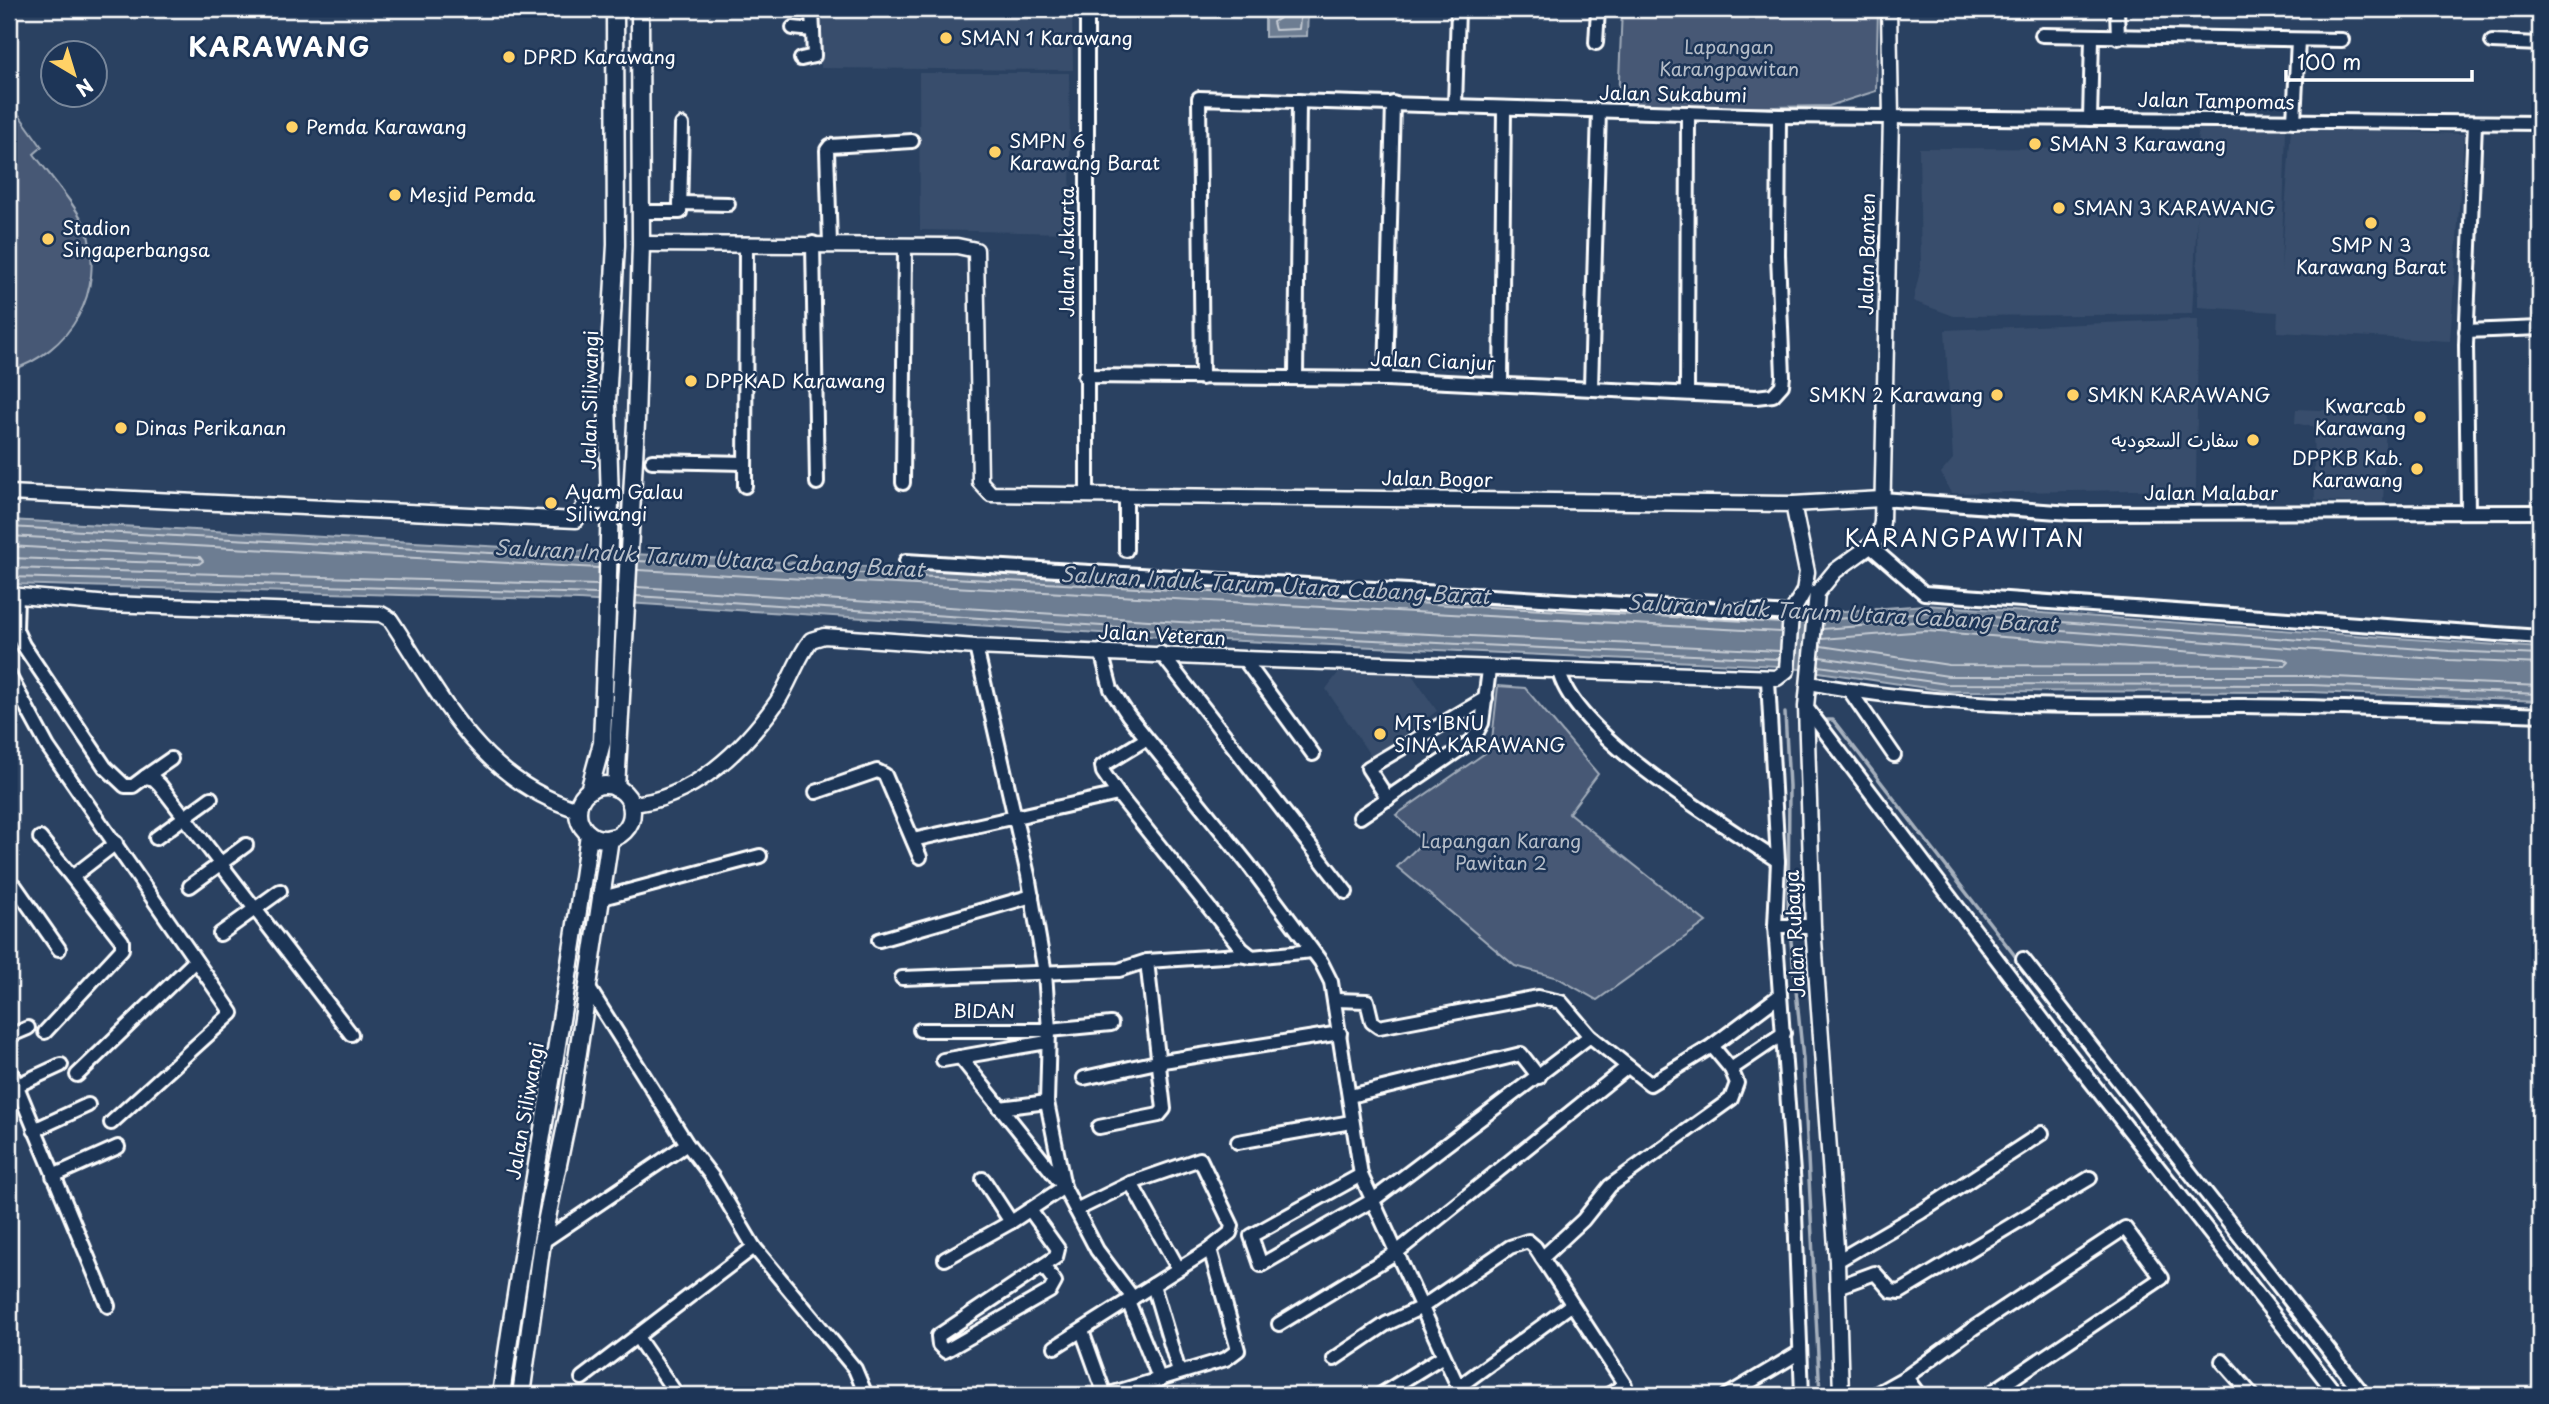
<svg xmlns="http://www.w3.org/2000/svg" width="2549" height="1404" font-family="'Playpen Sans','Playpen Sans Arabic',sans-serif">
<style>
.built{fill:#394e6c}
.green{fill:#465975;stroke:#a2acba;stroke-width:2}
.water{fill:#6d7d92;stroke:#a7b1be;stroke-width:2}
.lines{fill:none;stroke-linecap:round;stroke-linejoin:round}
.shore{stroke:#c5cbd3;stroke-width:2}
.stream{stroke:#a7b1be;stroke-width:3.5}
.minor-casing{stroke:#fff;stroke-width:18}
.tertiary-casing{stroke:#fff;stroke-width:19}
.secondary-casing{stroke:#fff;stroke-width:21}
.minor{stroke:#1d3557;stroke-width:12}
.tertiary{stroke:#1d3557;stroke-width:14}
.secondary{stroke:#1d3557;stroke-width:16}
.poi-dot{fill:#ffd166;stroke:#1d3557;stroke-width:2.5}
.labels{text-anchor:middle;stroke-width:5;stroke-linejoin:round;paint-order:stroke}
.poi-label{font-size:19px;fill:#fff;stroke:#1d3557;text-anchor:start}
.park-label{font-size:19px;fill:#b5bdc8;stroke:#1d3557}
.street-label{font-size:19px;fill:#fff;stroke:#1d3557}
.water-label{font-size:21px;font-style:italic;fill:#b6bec8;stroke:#1d3557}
.quarter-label{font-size:23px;letter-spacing:2px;fill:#fff;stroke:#1d3557}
.district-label{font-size:26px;font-weight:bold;letter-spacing:2px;fill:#fff;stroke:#1d3557}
</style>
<rect width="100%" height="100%" fill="#2a4161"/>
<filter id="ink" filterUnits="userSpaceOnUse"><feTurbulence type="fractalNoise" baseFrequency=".0143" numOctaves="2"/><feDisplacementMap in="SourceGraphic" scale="14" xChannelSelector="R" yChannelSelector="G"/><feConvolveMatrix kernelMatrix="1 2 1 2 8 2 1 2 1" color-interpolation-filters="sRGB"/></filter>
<g filter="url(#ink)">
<!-- built -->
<g class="built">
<path d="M 820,9 L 1072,9 L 1073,70 L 821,68 Z"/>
<path d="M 919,73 L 1069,73 L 1071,233 L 920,230 Z"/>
<path d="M 2198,128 L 2286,130 L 2281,271 L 2291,128 L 2464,134 L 2450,341 L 2277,332 L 2278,312 L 2198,307 L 2197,216 L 2192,314 L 1954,316 L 1913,301 L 1921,267 L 1919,148 L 2197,149 Z"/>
<path d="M 2198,319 L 2196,489 L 1951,493 L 1941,473 L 1953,459 L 1945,330 Z"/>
<path d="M 2296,409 L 2386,413 L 2383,505 L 2315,500 L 2313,427 L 2295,423 Z"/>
<path d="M 1342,668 L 1410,672 L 1437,711 L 1372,758 L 1326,689 Z"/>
</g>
<!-- green -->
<g class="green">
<path d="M 1622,9 L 1878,9 L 1876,91 L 1829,106 L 1662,109 L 1618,103 Z"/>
<path d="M 9,101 L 42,147 L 34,154 C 47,172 79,209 86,228 C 106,292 71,352 9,371 Z"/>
<path d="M 1498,686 L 1525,688 L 1598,774 L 1569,813 L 1706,922 L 1597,1000 L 1558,978 L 1515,966 L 1397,867 L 1423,842 L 1396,815 L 1491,749 Z"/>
</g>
<!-- water -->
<g class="water">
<path d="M 1276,9 L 1308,9 L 1307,36 L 1265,37 L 1265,13 L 1276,13 Z"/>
<path d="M 9,520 L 1777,616 L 1926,605 L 2540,648 L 2540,701 L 2311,692 L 1946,691 L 1779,666 L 1179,638 L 579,600 L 9,584 Z"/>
</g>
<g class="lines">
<!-- shore -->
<g class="shore">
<path d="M 1283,9 L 1281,17 L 1273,22 L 1275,30 L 1299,29 L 1301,9"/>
<path d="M 9,527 L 599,559"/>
<path d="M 9,536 L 599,568"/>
<path d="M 9,546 L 200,557 L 203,561 L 199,564 L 9,558"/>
<path d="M 638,561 L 1782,623"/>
<path d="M 9,568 L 598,585"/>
<path d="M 638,570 L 1781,632"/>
<path d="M 9,577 L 598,594"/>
<path d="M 637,587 L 1180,622 L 1780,651"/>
<path d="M 636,596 L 1180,631 L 1779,659"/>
<path d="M 1823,620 L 1926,612 L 2449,651 L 2540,655"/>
<path d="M 1822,629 L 1926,621 L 2449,660 L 2540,664"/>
<path d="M 1821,646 L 1949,665 L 2285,666 L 2289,662 L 2285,659 L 1926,631 L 1821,639"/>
<path d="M 1820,657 L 1948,676 L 2311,676 L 2540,686"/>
<path d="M 1819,666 L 1947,684 L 2311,685 L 2540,694"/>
</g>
<!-- stream -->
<g class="stream">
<path d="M 1785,713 L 1789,786 L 1788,912 L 1803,1059 L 1820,1395"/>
<path d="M 1827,720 L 1833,720 L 2354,1395"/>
</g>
<!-- minor casing -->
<g class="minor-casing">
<g id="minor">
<path d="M 1087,9 L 1087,495"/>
<path d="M 2117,9 L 2118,38"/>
<path d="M 793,28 L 813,30"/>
<path d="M 2042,35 L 2342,40"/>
<path d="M 2492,42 L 2540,44"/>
<path d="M 1596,43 L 1598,9"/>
<path d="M 801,59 L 814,56 L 812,9"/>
<path d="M 1455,106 L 1458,9"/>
<path d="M 2090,119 L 2092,38"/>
<path d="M 2294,121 L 2298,40"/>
<path d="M 680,203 L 728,204"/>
<path d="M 640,212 L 680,212 L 682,125"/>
<path d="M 813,243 L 817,483"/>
<path d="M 830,244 L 827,150 L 830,146 L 912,141"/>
<path d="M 2466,331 L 2540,328"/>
<path d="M 1085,376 L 1386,379 L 1756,397 L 1773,395 L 1782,385 L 1783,376 L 1778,255 L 1779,116"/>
<path d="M 1296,376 L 1299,101"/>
<path d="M 1202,378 L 1199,98 L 1779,116 L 2540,123"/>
<path d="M 1386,379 L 1393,103"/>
<path d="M 1501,382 L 1504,110"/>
<path d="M 1591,387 L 1599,111"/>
<path d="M 1687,393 L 1688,113"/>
<path d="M 652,461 L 745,463"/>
<path d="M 903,483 L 905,246"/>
<path d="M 745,486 L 746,244"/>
<path d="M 1126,495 L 1126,550"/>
<path d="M 1882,499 L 2071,513 L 2540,512"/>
<path d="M 2468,512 L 2466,345 L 2475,123"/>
<path d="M 1870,546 L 1924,593 L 2540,637"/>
<path d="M 906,561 L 1791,614"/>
<path d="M 17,596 L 16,630 L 23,645 L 105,767 L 125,786 L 133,786 L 145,777 L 154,779 L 160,785 L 351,1034"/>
<path d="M 1101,651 L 1111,689 L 1128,715 L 1248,864 L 1321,962 L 1331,982 L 1361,1175 L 1462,1395"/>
<path d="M 1161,653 L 1346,892"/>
<path d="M 1244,659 L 1313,754"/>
<path d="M 1559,671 C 1573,735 1723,824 1778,861"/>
<path d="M 9,675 L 48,747 L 232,1013 L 111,1123"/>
<path d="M 1768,680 L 1778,861 L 1775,926 L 1794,1187 L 1802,1395"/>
<path d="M 1810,683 C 1952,711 2099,706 2243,706 C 2343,707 2441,711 2540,715"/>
<path d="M 1850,691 L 1894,755"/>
<path d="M 1806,707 L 2059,1041 L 2337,1395"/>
<path d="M 1146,739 L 1102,766 L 1103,772 L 1118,794 L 1242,949 L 1252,957 L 1312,951"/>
<path d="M 145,777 L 171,759"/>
<path d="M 816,792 L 877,771 L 885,775 L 920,857"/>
<path d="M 1388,799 L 1368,768 L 1486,698"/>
<path d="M 1360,817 L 1472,741 L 1482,723 L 1489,670"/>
<path d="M 40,838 L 72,877"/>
<path d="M 156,838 L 211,798"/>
<path d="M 913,840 L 1118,794"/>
<path d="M 9,883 L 15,886 L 59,949"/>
<path d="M 190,886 L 246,845"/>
<path d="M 602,898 L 760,856"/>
<path d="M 1775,926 L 1813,926"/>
<path d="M 220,934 L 280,891"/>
<path d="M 879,940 L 1032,896"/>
<path d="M 2023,959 L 2364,1395"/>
<path d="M 1147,961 L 1239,955 L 1252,957"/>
<path d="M 902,978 L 1119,970 L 1147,961 L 1164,1109 L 1159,1115 L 1099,1127"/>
<path d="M 590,990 L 687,1144 L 713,1178 L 754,1247 L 855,1369 L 866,1395"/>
<path d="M 1336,1000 L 1367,1001 L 1372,1022 L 1379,1027 L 1538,997 L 1561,1002 L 1590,1036 L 1650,1084 L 1712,1046 L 1779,996"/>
<path d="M 920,1030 L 1049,1030 L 1111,1024"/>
<path d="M 45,1032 L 122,949 L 122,941 L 72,877 L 116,843"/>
<path d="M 9,1036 L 28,1028"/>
<path d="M 960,1057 L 1064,1187 L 1097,1250 L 1133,1298"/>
<path d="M 943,1060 L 1047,1042"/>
<path d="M 9,1067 L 108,1306"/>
<path d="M 1731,1069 L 1784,1033"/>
<path d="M 77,1075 L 195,961"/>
<path d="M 1084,1078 L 1157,1062 L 1340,1033"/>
<path d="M 9,1089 L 61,1065"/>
<path d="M 1350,1096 L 1521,1054 L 1539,1077"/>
<path d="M 1000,1108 L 1047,1102"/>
<path d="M 34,1130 L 88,1105"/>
<path d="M 1238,1142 L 1351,1122"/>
<path d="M 1361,1175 L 1251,1236 L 1261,1265 L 1373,1200 L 1590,1036"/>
<path d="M 53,1176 L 118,1147"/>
<path d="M 983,1179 L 1011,1222"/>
<path d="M 1131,1183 L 1178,1268"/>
<path d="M 1030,1210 L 1058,1249 L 1056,1257 L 938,1336 L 939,1345 L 945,1351 L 954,1346 L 1050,1291 L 1055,1282 L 1044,1267"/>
<path d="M 542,1242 L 687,1144"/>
<path d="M 1542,1258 L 1583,1220 L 1610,1186 L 1731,1099 L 1737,1083 L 1731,1069 L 1712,1046"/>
<path d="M 945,1259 L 1011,1222 L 1064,1187 L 1047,1102 L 1049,1030 L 1045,973 L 1028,875 L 976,647"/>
<path d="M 1837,1261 L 1921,1212 L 2042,1133"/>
<path d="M 1153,1285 L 1179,1372"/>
<path d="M 1837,1287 L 1875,1273 L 1891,1291 L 1900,1292 L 2090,1178"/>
<path d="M 1128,1301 L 1160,1380"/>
<path d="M 1279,1324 L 1397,1252 L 1626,1068"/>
<path d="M 1082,1331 L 1105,1395"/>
<path d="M 637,1337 L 677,1395"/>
<path d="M 1055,1347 L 1210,1249 L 1230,1233 L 1232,1226 L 1200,1159 L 1131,1183 L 1076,1210"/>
<path d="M 1334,1359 L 1386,1324 L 1422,1307 L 1510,1247 L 1528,1241 L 1535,1247 L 1625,1385 L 1608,1395"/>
<path d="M 2222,1361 L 2252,1395"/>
<path d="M 1906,1377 L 1919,1395"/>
<path d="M 582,1378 L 754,1247"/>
<path d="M 1457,1388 L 1571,1305"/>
<path d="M 1106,1395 L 1226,1359 L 1238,1350 L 1210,1249"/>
<path d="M 1380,1395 L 1443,1356"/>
<path d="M 1728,1395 L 1800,1352"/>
<path d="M 1874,1395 L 1906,1377 L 1975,1327 L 2125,1228 L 2162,1278 L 1988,1395"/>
</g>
</g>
<!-- tertiary casing -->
<g class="tertiary-casing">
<g id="tertiary">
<path d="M 641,244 L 957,246 L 976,250 L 980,482 L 991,494 L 1793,504 L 1882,499"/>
<path d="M 9,493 L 576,520 L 586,503 L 610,501"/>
<path d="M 9,595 L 109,604 L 381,614 L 390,619 C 443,699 479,779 578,810"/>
<path d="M 630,804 C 691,801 744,749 777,702 C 790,682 797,658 811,640 L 824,636 L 976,647 L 1244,659 L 1777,678 L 1787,670 L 1791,614 L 1804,591 L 1807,572 L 1793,504"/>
<path d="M 1841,1395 L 1837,1261 L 1813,926 L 1806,707 L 1817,593 L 1835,571 L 1870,546 L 1879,536 L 1882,522 L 1891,117 L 1889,9"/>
</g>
</g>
<!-- secondary casing -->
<g class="secondary-casing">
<g id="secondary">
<circle cx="605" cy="812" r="27"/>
<path d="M 616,788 L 636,423 L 641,244 L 640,9"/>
<path d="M 589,791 L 602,743 L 607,611 L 610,501 L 607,402 L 616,245 L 615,9"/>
<path d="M 501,1395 C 527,1208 564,1022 589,834"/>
<path d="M 521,1395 L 542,1242 L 570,1106 L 610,838"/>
</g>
</g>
<!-- minor -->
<use href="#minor" class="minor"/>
<!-- tertiary -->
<use href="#tertiary" class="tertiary"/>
<!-- secondary -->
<use href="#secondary" class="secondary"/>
</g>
</g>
<!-- markers -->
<g class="poi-dot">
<circle cx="946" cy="38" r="7"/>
<circle cx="509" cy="57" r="7"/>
<circle cx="292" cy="127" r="7"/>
<circle cx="2035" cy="144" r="7"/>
<circle cx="995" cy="152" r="7"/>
<circle cx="395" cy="195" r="7"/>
<circle cx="2059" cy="208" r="7"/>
<circle cx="2371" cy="223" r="7"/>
<circle cx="48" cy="239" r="7"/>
<circle cx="691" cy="381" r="7"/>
<circle cx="1997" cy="395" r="7"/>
<circle cx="2073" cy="395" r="7"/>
<circle cx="2420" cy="417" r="7"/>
<circle cx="121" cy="428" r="7"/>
<circle cx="2253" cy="440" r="7"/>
<circle cx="2417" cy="469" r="7"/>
<circle cx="551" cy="503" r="7"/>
<circle cx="1380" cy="734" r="7"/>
</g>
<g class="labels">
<!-- poi labels -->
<g class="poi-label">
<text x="960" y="45">SMAN 1 Karawang</text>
<text x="523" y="64">DPRD Karawang</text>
<text x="306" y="134">Pemda Karawang</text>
<text x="1009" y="148">SMPN 6<tspan x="1009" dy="22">Karawang Barat</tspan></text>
<text x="2049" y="151">SMAN 3 Karawang</text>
<text x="409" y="202">Mesjid Pemda</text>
<text x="2073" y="215">SMAN 3 KARAWANG</text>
<text x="62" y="235">Stadion<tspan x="62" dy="22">Singaperbangsa</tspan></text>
<text x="2371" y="252" text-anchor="middle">SMP N 3<tspan x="2371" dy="22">Karawang Barat</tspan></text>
<text x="705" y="388">DPPKAD Karawang</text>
<text x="1983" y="402" text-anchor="end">SMKN 2 Karawang</text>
<text x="2087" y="402">SMKN KARAWANG</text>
<text x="2406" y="413" text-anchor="end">Kwarcab<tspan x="2406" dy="22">Karawang</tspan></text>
<text x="135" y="435">Dinas Perikanan</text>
<text x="2239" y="447" text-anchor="end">سفارت السعوديه</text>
<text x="2403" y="465" text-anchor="end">DPPKB Kab.<tspan x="2403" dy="22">Karawang</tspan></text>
<text x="565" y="499">Ayam Galau<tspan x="565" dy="22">Siliwangi</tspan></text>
<text x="1394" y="730">MTs IBNU<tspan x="1394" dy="22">SINA KARAWANG</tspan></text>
</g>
<!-- park labels -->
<g class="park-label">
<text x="1729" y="54">Lapangan<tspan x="1729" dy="22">Karangpawitan</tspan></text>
<text x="1501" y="848">Lapangan Karang<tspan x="1501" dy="22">Pawitan 2</tspan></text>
</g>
<!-- street labels -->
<g class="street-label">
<text transform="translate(1673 94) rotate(1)" y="7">Jalan Sukabumi</text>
<text transform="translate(2216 101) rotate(1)" y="7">Jalan Tampomas</text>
<text transform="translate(1067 252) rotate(-90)" y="7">Jalan Jakarta</text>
<text transform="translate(1867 254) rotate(-89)" y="7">Jalan Banten</text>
<text transform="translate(1433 361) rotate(2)" y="7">Jalan Cianjur</text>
<text transform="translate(590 400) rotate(-89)" y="7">Jalan Siliwangi</text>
<text transform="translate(1437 479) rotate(1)" y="7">Jalan Bogor</text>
<text x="2211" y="500">Jalan Malabar</text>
<text transform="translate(1162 635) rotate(3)" y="7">Jalan Veteran</text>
<text transform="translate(1795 934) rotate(-93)" y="7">Jalan Rubaya</text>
<text x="984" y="1018">BIDAN</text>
<text transform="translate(525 1111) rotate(-80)" y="7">Jalan Siliwangi</text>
</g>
<!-- water labels -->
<g class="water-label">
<text transform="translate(709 559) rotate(3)" y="7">Saluran Induk Tarum Utara Cabang Barat</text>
<text transform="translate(1275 586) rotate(3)" y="7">Saluran Induk Tarum Utara Cabang Barat</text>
<text transform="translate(1842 614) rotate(3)" y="7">Saluran Induk Tarum Utara Cabang Barat</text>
</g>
<!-- quarter labels -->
<g class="quarter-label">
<text x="1965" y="547">KARANGPAWITAN</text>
</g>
<!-- district labels -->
<g class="district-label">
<text x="280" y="57">KARAWANG</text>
</g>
</g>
<!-- margin -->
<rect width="2549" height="1404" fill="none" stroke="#1d3557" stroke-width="35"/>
<rect x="18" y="18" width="2514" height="1369" fill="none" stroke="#fff" stroke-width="2.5" filter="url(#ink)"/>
<!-- north arrow -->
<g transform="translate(74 74) rotate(142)"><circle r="33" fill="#1d3557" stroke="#77869a" stroke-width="2"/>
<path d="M0-5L12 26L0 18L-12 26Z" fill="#ffd166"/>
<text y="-10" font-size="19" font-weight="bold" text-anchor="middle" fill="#ffffff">N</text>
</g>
<!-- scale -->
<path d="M2286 70v10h186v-10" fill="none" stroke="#ffffff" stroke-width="3.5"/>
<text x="2297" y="70" font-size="21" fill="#ffffff" stroke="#1d3557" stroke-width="5" paint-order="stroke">100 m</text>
</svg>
